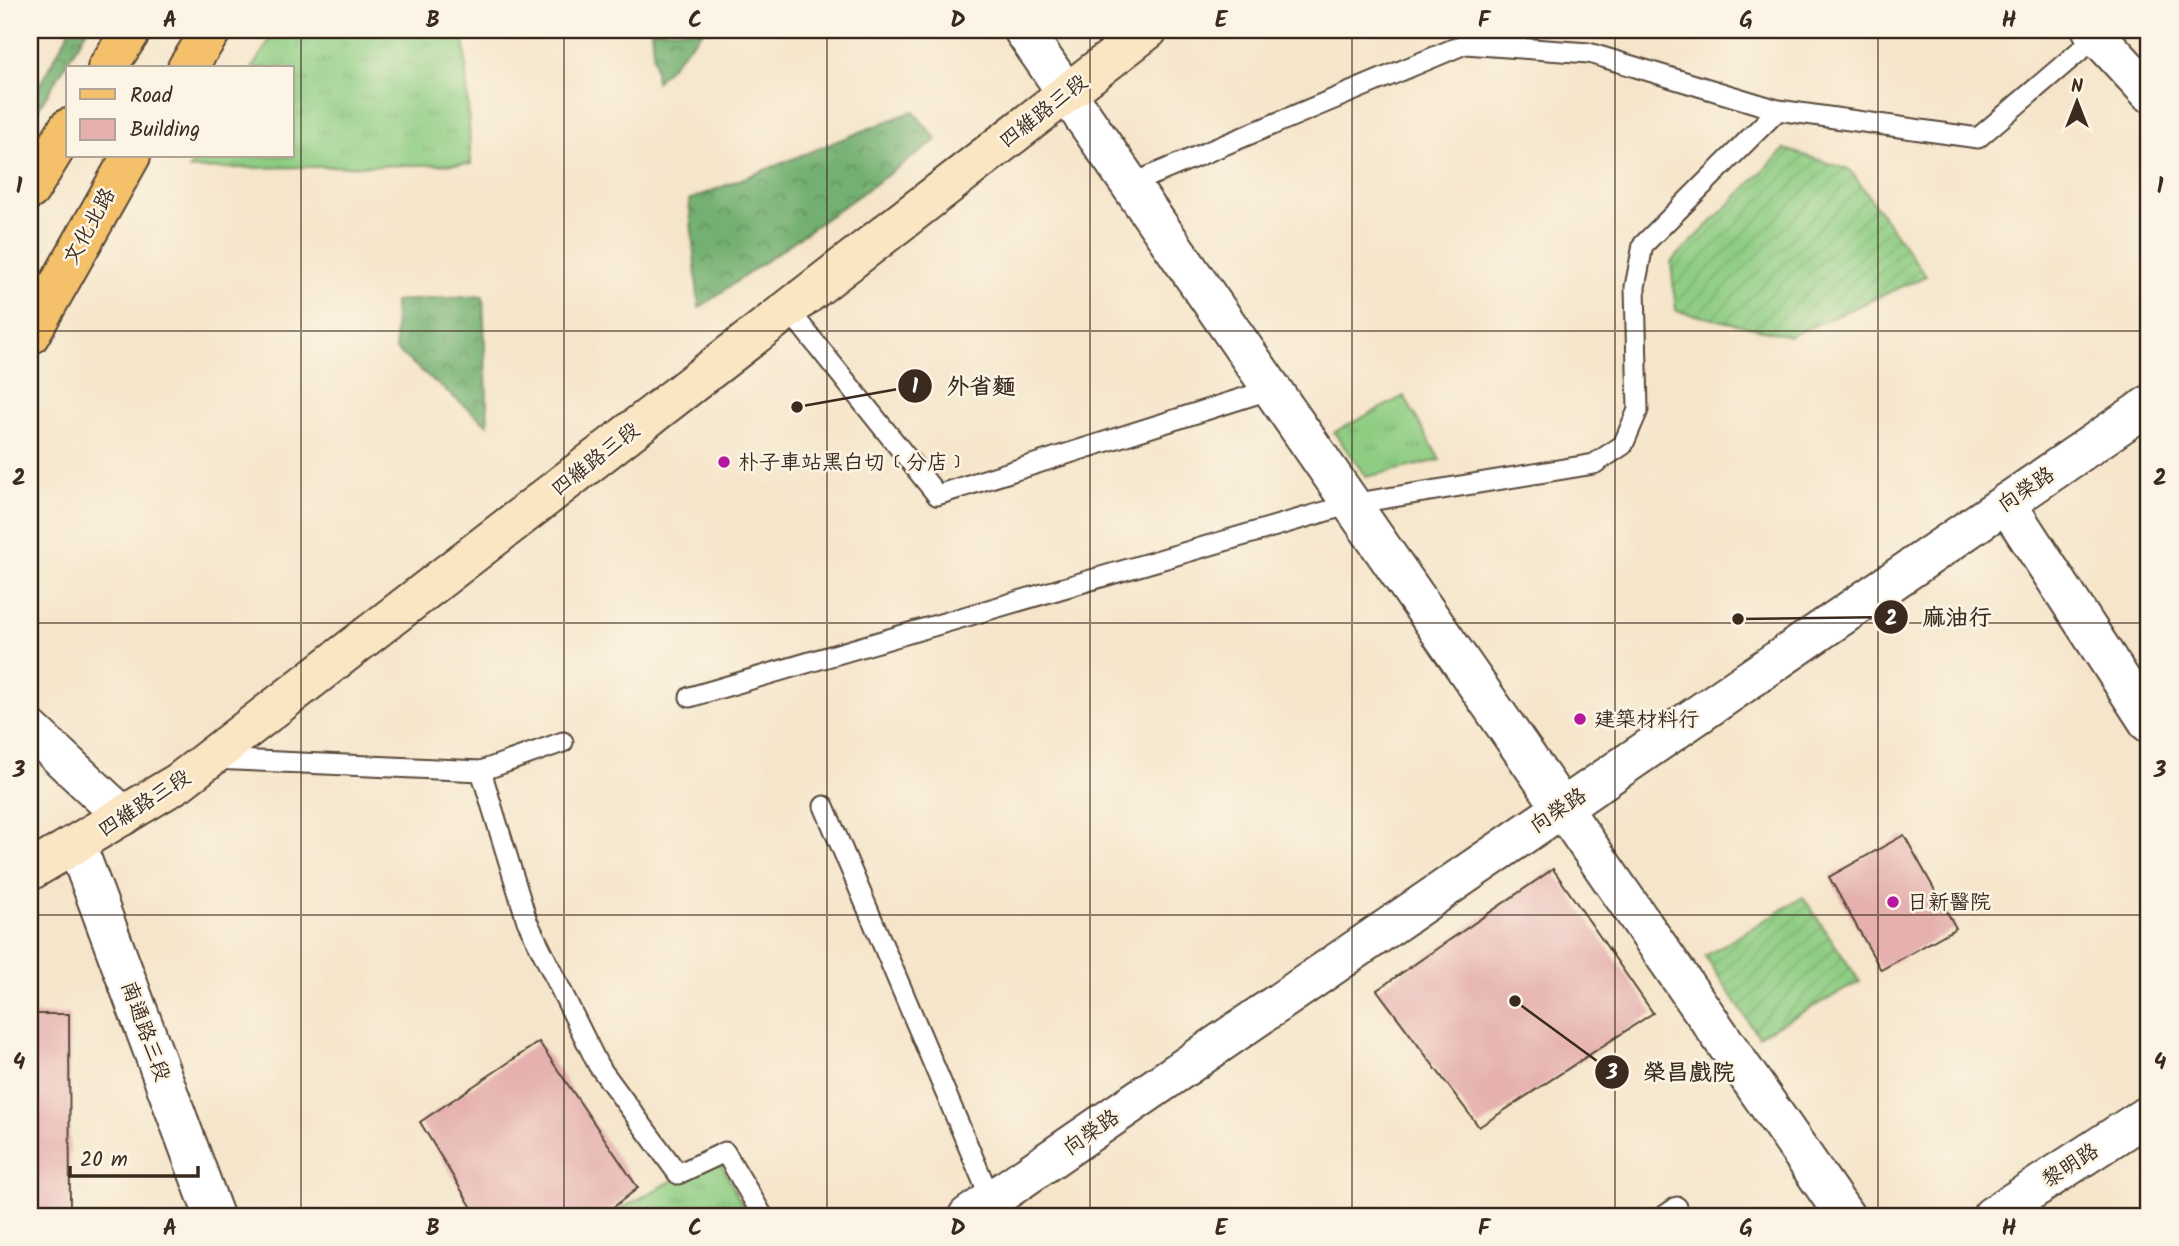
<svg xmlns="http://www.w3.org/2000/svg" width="2179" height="1246" font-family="Kalam,'LXGW WenKai TC',sans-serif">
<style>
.grass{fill:url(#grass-tufts);stroke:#657c50;stroke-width:2}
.forest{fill:url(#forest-crowns);stroke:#576d48;stroke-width:2}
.garden{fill:url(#garden-furrows);stroke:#657c50;stroke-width:2}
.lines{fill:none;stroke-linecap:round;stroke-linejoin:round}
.stream{stroke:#53c0cb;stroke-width:12}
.building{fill:#e5b0ae}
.lane-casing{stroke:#574638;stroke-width:23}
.street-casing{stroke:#574638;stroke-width:42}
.secondary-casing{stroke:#574638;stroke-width:42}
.primary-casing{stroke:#574638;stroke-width:42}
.lane{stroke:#fff;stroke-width:19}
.street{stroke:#fff;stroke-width:38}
.secondary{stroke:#fbe6c3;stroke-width:38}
.primary{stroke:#f4c16a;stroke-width:38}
.grid{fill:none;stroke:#3b2a1e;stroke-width:2;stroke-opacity:0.55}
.poi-dot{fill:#b5179e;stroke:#fcf5e5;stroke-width:2.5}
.labels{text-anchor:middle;stroke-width:5;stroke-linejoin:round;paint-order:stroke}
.street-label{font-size:21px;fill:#3b2a1e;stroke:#fcf5e5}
.poi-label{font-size:21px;fill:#3b2a1e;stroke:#fcf5e5;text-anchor:start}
.leader{fill:none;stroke:#3b2a1e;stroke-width:2.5}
.callout-dot{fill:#3b2a1e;stroke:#fcf5e5;stroke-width:2.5}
.mark-label{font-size:21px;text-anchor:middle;font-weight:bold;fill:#fff}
.callout-label{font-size:23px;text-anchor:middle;font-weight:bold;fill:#3b2a1e;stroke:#fcf5e5;stroke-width:5;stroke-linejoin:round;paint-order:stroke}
.neatline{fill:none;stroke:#3b2a1e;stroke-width:2.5}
.grid-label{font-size:23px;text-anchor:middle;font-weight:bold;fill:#3b2a1e}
</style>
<defs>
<pattern id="grass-tufts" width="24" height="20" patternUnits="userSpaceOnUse" patternTransform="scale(1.75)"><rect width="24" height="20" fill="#8fcd83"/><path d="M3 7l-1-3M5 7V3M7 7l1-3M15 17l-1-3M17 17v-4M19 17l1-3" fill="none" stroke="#7cb071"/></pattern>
<pattern id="forest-crowns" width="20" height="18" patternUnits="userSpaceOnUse" patternTransform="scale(1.75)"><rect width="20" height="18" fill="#73b071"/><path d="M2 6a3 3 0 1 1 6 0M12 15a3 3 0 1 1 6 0" fill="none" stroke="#608f5c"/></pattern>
<pattern id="garden-furrows" width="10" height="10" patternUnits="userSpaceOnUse" patternTransform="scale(1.75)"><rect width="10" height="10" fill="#8fcd83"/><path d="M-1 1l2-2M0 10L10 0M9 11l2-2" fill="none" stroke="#7cb071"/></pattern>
</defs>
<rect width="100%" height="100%" fill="#fcf5e5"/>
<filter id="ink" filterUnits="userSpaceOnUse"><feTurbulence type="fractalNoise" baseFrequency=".0143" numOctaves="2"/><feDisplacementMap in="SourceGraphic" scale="14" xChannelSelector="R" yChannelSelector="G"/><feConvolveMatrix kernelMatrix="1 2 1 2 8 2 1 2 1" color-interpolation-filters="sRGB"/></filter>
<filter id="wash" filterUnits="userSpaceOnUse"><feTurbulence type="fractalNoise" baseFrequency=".00686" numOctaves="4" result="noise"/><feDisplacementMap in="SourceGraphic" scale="28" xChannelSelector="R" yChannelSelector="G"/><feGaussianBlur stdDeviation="1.57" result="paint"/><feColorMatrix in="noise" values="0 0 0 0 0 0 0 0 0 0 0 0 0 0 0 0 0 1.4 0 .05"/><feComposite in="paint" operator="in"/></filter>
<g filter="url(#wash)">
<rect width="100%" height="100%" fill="#f5e5ca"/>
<!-- grass -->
<g class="grass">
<path d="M 276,30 L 464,30 L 471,164 L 189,169 L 197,156 L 292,156 L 292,68 L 252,68 Z"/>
<path d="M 1404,396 L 1440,460 L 1366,477 L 1334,432 Z"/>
<path d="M 717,1156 L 748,1216 L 608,1216 Z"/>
</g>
<!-- forest -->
<g class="forest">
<path d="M 70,30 L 87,30 L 30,122 L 30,102 Z"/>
<path d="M 651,30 L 704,30 L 656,82 Z"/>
<path d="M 913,111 L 937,140 L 699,308 L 689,200 Z"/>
<path d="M 483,296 L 488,425 L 396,350 L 394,301 Z"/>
</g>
<!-- garden -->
<g class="garden">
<path d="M 1785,149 L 1850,170 L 1926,276 L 1790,336 L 1676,311 L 1671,262 Z"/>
<path d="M 1803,897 L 1860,982 L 1758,1036 L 1705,956 Z"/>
</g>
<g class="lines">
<!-- stream -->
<path class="stream" d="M 30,31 L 31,30"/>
</g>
<g id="blocks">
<!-- building -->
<g class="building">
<path d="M 1904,835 L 1956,928 L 1881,970 L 1829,877 Z"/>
<path d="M 1553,869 L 1653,1013 L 1479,1127 L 1377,990 Z"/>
<path d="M 30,1014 L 69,1014 L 70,1216 L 30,1216 Z"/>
<path d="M 539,1042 L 638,1188 L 602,1216 L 477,1216 L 420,1122 Z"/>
</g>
</g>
</g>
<g filter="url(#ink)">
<use href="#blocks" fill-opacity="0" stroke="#574638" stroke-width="2"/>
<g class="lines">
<!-- lane casing -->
<g class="lane-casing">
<g id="lane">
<path d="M 1131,184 L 1465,44 L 1589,53 L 1778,110 L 1978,138 L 2097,36"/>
<path d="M 788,309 L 937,495 L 1272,389"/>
<path d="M 690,697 L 1351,504 L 1594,464 L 1623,445 L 1638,410 L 1635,287 L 1643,245 L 1778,110"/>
<path d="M 212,759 L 481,771 L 563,742"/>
<path d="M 481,771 L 527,921 L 598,1065 L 678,1174 L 725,1152 L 763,1216"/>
<path d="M 824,806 L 991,1200"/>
<path d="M 1664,1216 L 1677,1207"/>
</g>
</g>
<!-- street casing -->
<g class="street-casing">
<g id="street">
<path d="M 1023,30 L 1845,1216"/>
<path d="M 2092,30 L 2149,92"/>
<path d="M 2006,503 L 2149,723"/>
<path d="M 30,729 L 123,816"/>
<path d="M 77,846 L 214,1216"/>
<path d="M 968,1216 L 2149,405"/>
<path d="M 1992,1216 L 2149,1114"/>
</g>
</g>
<!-- secondary casing -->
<g class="secondary-casing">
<path id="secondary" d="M 30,871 L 179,782 L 1148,30"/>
</g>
<!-- primary casing -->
<g class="primary-casing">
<g id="primary">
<path d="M 107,68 L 132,30"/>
<path d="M 187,68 L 212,30"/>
<path d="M 30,190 L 68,128"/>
<path d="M 30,335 L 131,156"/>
</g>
</g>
<!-- lane -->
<use href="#lane" class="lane"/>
<!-- street -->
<use href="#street" class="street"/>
<!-- secondary -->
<use href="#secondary" class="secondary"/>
<!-- primary -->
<use href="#primary" class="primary"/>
</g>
</g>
<!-- grid -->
<path class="grid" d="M 301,30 L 301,1216M 564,30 L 564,1216M 827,30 L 827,1216M 1090,30 L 1090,1216M 1352,30 L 1352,1216M 1615,30 L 1615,1216M 1878,30 L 1878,1216M 30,331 L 2149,331M 30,623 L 2149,623M 30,915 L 2149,915"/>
<!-- markers -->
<g class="poi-dot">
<circle cx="724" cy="462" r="7"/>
<circle cx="1580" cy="719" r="7"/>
<circle cx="1893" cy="902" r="7"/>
</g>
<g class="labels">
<!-- street labels -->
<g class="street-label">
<text transform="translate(1043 111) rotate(-38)" y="7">四維路三段</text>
<text transform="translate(89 226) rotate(-61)" y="7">文化北路</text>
<text transform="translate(595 459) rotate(-38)" y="7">四維路三段</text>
<text transform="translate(2026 489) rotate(-34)" y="7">向榮路</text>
<text transform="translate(144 803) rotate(-33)" y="7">四維路三段</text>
<text transform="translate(1558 810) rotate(-34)" y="7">向榮路</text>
<text transform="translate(146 1031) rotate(70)" y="7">南通路三段</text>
<text transform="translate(1091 1132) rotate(-35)" y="7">向榮路</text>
<text transform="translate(2070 1165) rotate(-33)" y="7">黎明路</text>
</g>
<!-- poi labels -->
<g class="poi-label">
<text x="738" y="469">朴子車站黑白切﹝分店﹞</text>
<text x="1594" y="726">建築材料行</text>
<text x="1907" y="909">日新醫院</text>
</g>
</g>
<!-- callouts -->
<path class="leader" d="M797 407L915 386M1738 619L1891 617M1515 1001L1612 1072"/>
<g class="callout-dot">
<circle cx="797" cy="407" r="7"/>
<circle cx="1738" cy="619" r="7"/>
<circle cx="1515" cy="1001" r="7"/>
<circle cx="915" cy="386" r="18"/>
<circle cx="1891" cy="617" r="18"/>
<circle cx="1612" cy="1072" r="18"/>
</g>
<g class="mark-label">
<text x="915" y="393">1</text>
<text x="1891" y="625">2</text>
<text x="1612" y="1079">3</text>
</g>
<g class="callout-label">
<text x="981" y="394">外省麵</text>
<text x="1957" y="625">麻油行</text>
<text x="1689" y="1080">榮昌戲院</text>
</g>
<!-- margin -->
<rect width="2179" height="1246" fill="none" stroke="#fcf5e5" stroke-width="77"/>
<!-- legend -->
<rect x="66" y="66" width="228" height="91" fill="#fcf5e5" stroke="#afa495" stroke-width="2"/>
<rect x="80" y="89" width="35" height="10" fill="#f4c16a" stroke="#afa495" stroke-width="2"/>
<text x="130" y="102" font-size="21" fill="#3b2a1e">Road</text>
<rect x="80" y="119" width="35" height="21" fill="#e5b0ae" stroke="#afa495" stroke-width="2"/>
<text x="130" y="136" font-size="21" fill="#3b2a1e">Building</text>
<!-- north arrow -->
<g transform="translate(2077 102)" stroke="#fcf5e5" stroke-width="5" paint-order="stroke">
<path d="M0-5L12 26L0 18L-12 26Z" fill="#3b2a1e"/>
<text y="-10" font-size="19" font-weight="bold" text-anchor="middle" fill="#3b2a1e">N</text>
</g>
<!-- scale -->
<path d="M70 1166v10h128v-10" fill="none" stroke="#3b2a1e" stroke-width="3.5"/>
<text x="80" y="1166" font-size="21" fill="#3b2a1e" stroke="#fcf5e5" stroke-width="5" paint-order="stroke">20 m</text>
<rect x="38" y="38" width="2102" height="1170" class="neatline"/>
<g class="grid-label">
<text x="170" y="27">A</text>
<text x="433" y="27">B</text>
<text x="695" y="27">C</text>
<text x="958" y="27">D</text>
<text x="1221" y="27">E</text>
<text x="1484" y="27">F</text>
<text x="1746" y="27">G</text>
<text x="2009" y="27">H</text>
<text x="19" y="193">1</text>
<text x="2160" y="193">1</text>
<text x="19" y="485">2</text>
<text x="2160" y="485">2</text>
<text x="19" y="777">3</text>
<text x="2160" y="777">3</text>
<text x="19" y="1069">4</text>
<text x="2160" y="1069">4</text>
<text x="170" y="1235">A</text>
<text x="433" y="1235">B</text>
<text x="695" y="1235">C</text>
<text x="958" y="1235">D</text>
<text x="1221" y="1235">E</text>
<text x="1484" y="1235">F</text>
<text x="1746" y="1235">G</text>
<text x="2009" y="1235">H</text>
</g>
</svg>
